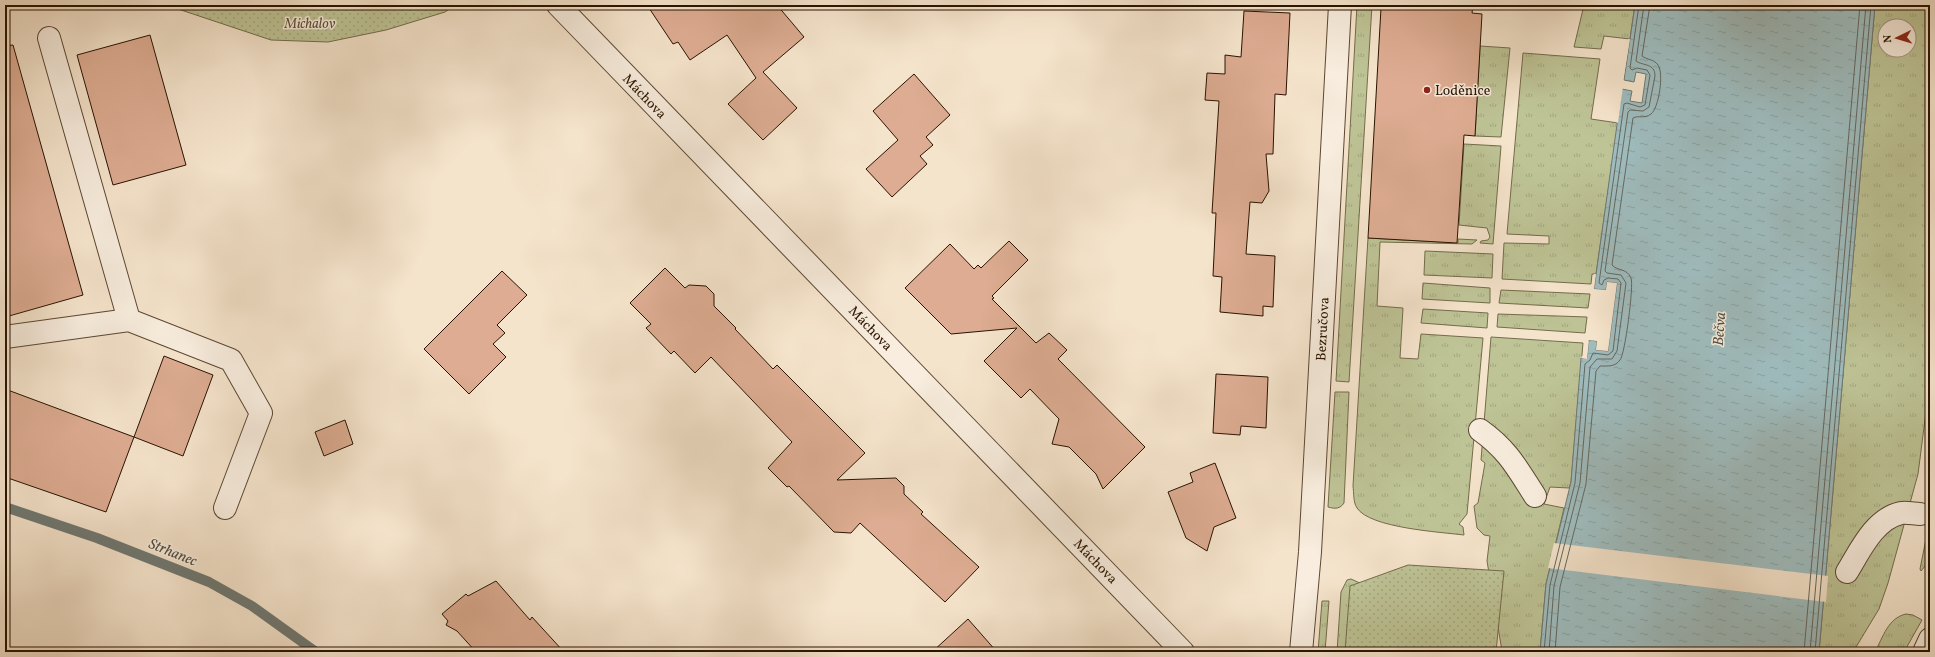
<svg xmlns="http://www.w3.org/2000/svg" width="1935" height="657" font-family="Vollkorn,serif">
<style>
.grass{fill:url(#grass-tufts);stroke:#746c4b;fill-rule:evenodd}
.park{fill:url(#park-dots);stroke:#746c4b}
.water{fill:url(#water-ripples);stroke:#707973}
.pier{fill:#f5e4cc}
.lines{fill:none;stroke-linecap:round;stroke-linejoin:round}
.shore{stroke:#646860;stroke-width:1}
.stream{stroke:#707973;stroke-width:10}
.building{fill:#ddac92;stroke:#291300}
.minor-casing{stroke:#5c4733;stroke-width:24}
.minor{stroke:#f8edde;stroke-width:22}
.poi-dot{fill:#8f2418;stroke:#f8edde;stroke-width:1.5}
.labels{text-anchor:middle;stroke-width:3;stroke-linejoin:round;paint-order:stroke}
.park-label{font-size:14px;font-style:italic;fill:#5d5134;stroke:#f8edde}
.poi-label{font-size:14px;fill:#291300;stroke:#f8edde;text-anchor:start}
.street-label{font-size:14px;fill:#291300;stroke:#f8edde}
.water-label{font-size:15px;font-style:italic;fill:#524e43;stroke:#f8edde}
</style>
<defs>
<pattern id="grass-tufts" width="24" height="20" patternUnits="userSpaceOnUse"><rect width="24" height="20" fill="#bec496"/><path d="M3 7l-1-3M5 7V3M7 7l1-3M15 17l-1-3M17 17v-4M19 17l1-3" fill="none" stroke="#a3a880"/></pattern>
<pattern id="park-dots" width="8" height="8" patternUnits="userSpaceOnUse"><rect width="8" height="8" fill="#bec496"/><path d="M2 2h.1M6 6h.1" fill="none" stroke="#a3a880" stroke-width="1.8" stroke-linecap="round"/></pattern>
<pattern id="water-ripples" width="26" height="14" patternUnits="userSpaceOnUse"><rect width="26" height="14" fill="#9fbdbf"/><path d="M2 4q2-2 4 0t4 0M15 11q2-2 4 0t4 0" fill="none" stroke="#89a2a2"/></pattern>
</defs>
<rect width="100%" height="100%" fill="#f5e4cc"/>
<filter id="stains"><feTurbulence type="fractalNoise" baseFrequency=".005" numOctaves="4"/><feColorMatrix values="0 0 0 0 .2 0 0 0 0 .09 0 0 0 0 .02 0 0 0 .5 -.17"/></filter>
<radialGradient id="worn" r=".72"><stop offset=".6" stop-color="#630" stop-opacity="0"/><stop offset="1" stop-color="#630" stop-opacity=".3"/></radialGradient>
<!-- grass -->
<g class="grass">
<path d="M 1357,5 L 1372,5 L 1349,382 L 1336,381 Z"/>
<path d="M 1584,5 L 1635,5 L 1630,39 L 1604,36 L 1601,49 L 1574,47 Z"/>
<path d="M 1875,5 L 1930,5 L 1930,381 L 1918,474 L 1888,583 L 1879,609 L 1853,652 L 1819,652 ZM 1885,26 L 1909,26 L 1909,50 L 1885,50 Z"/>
<path d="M 1480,46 L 1510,48 L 1501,137 L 1475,136 Z"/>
<path d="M 1523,53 L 1600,59 L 1591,119 L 1618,123 L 1596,274 L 1592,274 L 1591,284 L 1502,279 L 1504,243 L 1549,244 L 1549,236 L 1507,234 Z"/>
<path d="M 1464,144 L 1501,146 L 1493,244 L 1480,243 L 1481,241 L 1488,240 L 1490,237 L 1487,228 L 1459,225 Z"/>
<path d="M 1368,238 L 1458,243 L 1458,239 L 1477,240 L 1472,244 L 1380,242 L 1377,306 L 1403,308 L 1400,358 L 1418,359 L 1421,334 L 1483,338 L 1467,514 L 1459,524 L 1463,527 L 1464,535 C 1440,532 1370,528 1357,508 C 1353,502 1354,493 1353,486 Z"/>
<path d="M 1425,251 L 1493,254 L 1492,278 L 1424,275 Z"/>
<path d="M 1423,283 L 1490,288 L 1490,303 L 1422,299 Z"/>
<path d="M 1501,290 L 1590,294 L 1588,308 L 1499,303 Z"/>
<path d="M 1423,309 L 1488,313 L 1487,328 L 1421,323 Z"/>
<path d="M 1498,314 L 1587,317 L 1585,333 L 1497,327 Z"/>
<path d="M 1491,337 L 1583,343 L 1571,482 L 1569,488 L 1550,487 L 1544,504 L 1564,508 L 1546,584 L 1540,652 L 1502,651 L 1487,561 L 1490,536 L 1484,535 L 1477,528 L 1474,506 L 1478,503 L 1485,463 L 1481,460 Z"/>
<path d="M 1335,392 L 1349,392 L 1344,503 C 1340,509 1335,509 1328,507 Z"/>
<path d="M 1930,519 L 1930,560 L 1921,571 L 1920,569 Z"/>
<path d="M 1351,579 L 1362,584 L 1358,652 L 1337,652 L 1341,592 L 1347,580 Z"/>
<path d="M 1930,580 L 1930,601 C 1923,595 1925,587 1930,580 Z"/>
<path d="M 1322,601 L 1329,601 L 1325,652 L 1318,652 Z"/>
<path d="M 1906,614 L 1913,615 L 1922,620 L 1904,652 L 1875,652 C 1883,637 1888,618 1906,614 Z"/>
</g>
<!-- park -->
<g class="park">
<path d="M 166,5 L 455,5 L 445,12 L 386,30 L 328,42 L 271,40 Z"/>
<path d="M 1408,565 L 1504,571 L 1496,652 L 1345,652 L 1350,586 Z"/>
</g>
<!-- water -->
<path class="water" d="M 1635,5 L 1875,5 L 1819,652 L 1540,652 L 1546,584 L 1571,482 L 1581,358 L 1587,358 L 1589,340 L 1597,341 L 1596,350 L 1608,351 L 1617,283 L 1607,282 L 1606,290 L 1594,289 L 1622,89 L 1632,91 L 1630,101 L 1642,103 L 1646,74 L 1636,72 L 1634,82 L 1624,80 Z"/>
<!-- pier -->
<g class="pier">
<path d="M 1628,39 L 1630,39 L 1623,82 L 1622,80 Z"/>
<path d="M 1623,87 L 1618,123 L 1616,122 L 1620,88 Z"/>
<path d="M 1594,274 L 1596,274 L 1594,289 L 1606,290 L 1607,282 L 1617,283 L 1608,351 L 1596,350 L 1597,341 L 1589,340 L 1587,359 L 1581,358 L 1582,356 L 1585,356 L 1589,338 L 1598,339 L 1598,348 L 1607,349 L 1615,285 L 1609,284 L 1607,292 L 1593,291 Z"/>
<path d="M 1554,543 L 1828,576 L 1826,602 L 1548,568 Z"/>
</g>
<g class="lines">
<!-- shore -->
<g class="shore">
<path d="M 1544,652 L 1550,585 L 1575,483 L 1585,364 L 1590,360 L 1593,353 L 1608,355 L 1613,351 L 1621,283 L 1618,279 L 1608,278 L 1604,280 L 1602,285 L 1599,283 L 1624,104 L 1627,103 L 1640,107 L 1645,105 L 1650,75 L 1647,70 L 1637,68 L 1632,70 L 1630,68 L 1639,5"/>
<path d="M 1549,652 L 1554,586 L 1580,483 L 1590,367 L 1597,359 L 1612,359 L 1617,351 L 1626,283 L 1621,275 L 1607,273 L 1605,271 L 1628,112 L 1630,110 L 1643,111 L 1649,107 L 1655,76 C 1655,63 1643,66 1636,61 L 1644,5"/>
<path d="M 1555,652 L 1560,587 L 1586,484 L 1596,371 L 1600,366 C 1608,366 1615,367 1620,360 C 1625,355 1634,285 1631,278 C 1627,268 1617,271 1612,265 L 1633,118 C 1638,115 1645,119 1651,114 C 1659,108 1664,73 1658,65 C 1654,59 1647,60 1642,56 L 1650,5"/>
<path d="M 1804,652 L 1860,5"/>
<path d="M 1810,652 L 1866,5"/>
<path d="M 1815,652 L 1871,5"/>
</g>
<!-- stream -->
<path class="stream" d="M 5,507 L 97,538 L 209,582 L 252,606 L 316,652"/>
</g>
<!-- building -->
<g class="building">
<path d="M 647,5 L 777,5 L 804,37 L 763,72 L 797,108 L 763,140 L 728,104 L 756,78 L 727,35 L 690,60 L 678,42 L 673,44 Z"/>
<path d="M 1393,5 L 1473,5 L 1472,13 L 1482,14 L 1475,136 L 1464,135 L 1457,243 L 1368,238 L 1381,8 L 1392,8 Z"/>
<path d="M 1244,11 L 1290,13 L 1286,95 L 1275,94 L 1273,154 L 1266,154 L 1269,191 L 1262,203 L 1250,202 L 1246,254 L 1275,256 L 1273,307 L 1263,306 L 1263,316 L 1220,312 L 1222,277 L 1213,276 L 1216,213 L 1212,213 L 1219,101 L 1205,100 L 1207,73 L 1225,74 L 1225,55 L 1241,57 Z"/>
<path d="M 150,35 L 186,165 L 113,185 L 77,55 Z"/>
<path d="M 13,45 L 83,295 L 9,316 L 5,303 L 5,46 Z"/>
<path d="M 914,74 L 950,115 L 926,137 L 933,145 L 920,156 L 927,164 L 892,197 L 866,169 L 898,140 L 873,111 Z"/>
<path d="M 1009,241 L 1028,260 L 992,296 L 994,298 L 992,299 L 1036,343 L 1049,333 L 1067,350 L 1058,359 L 1145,447 L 1103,489 L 1096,474 L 1069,447 L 1052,444 L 1059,419 L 1030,389 L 1021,398 L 984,361 L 1017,328 L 951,334 L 905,288 L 950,244 L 974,269 L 978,265 L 981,268 Z"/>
<path d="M 665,268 L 685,288 L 689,285 L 706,286 L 714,294 L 714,306 L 736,328 L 735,329 L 773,369 L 777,365 L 865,453 L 837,480 L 896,478 L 904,486 L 904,494 L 923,512 L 921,514 L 979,567 L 945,602 L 860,523 L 851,533 L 834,532 L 789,486 L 787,487 L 768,468 L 792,442 L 711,357 L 695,373 L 674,351 L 671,354 L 646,328 L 651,324 L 630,303 Z"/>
<path d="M 502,271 L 527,295 L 497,325 L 505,333 L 493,344 L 506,357 L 469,394 L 424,349 Z"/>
<path d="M 164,356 L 213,375 L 183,456 L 134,437 Z"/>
<path d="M 1216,374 L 1268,377 L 1266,428 L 1241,426 L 1240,435 L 1213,433 Z"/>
<path d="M 5,389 L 134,437 L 106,512 L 5,477 Z"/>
<path d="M 345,420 L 353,444 L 324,456 L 315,432 Z"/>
<path d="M 1215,463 L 1236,518 L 1214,527 L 1207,551 L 1186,538 L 1168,492 L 1193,482 L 1190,473 Z"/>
<path d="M 496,581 L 530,620 L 532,617 L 564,652 L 476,652 L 457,631 L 446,625 L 448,621 L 442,614 L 466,594 L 468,596 Z"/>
<path d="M 968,619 L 997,652 L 932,652 Z"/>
</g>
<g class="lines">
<!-- minor casing -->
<g class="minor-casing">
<g id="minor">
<path d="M 558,5 L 1183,652"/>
<path d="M 49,38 L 129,320"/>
<path d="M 5,337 L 129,320 L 231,360 L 261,413 L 225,508"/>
<path d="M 1480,430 C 1508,450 1517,468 1535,496"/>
<path d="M 1847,572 C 1860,551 1874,519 1901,513 C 1907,512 1915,514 1920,514"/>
<path d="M 1301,652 L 1310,552 L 1340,5"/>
<path d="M 1924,652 L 1930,639"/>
</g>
</g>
<!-- minor -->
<use href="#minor" class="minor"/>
</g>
<!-- markers -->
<circle class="poi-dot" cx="1427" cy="90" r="4"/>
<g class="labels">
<!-- park labels -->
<g class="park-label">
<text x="310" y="28">Michalov</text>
</g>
<!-- poi labels -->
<g class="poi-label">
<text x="1435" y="95">Loděnice</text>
</g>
<!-- street labels -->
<g class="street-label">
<text transform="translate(645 96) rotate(46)" y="5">Máchova</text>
<text transform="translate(871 328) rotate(46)" y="5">Máchova</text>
<text transform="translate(1322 329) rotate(-87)" y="5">Bezručova</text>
<text transform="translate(1096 561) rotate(46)" y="5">Máchova</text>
</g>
<!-- water labels -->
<g class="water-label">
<text transform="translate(1719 329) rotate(-86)" y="5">Bečva</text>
<text transform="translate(173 552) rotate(22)" y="5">Strhanec</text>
</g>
</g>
<!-- margin -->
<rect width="1935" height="657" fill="none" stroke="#f5e4cc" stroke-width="20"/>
<rect x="6" y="6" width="1923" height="645" fill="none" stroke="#291300" stroke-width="2"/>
<rect x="10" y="10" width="1915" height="637" fill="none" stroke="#291300"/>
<!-- north arrow -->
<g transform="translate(1897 38) rotate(265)"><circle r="19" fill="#f8edde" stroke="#a59685"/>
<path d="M0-3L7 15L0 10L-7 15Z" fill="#8f2418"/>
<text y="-6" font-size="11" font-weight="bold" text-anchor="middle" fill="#291300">N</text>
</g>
<rect width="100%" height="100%" filter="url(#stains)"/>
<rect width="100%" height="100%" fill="url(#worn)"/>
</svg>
